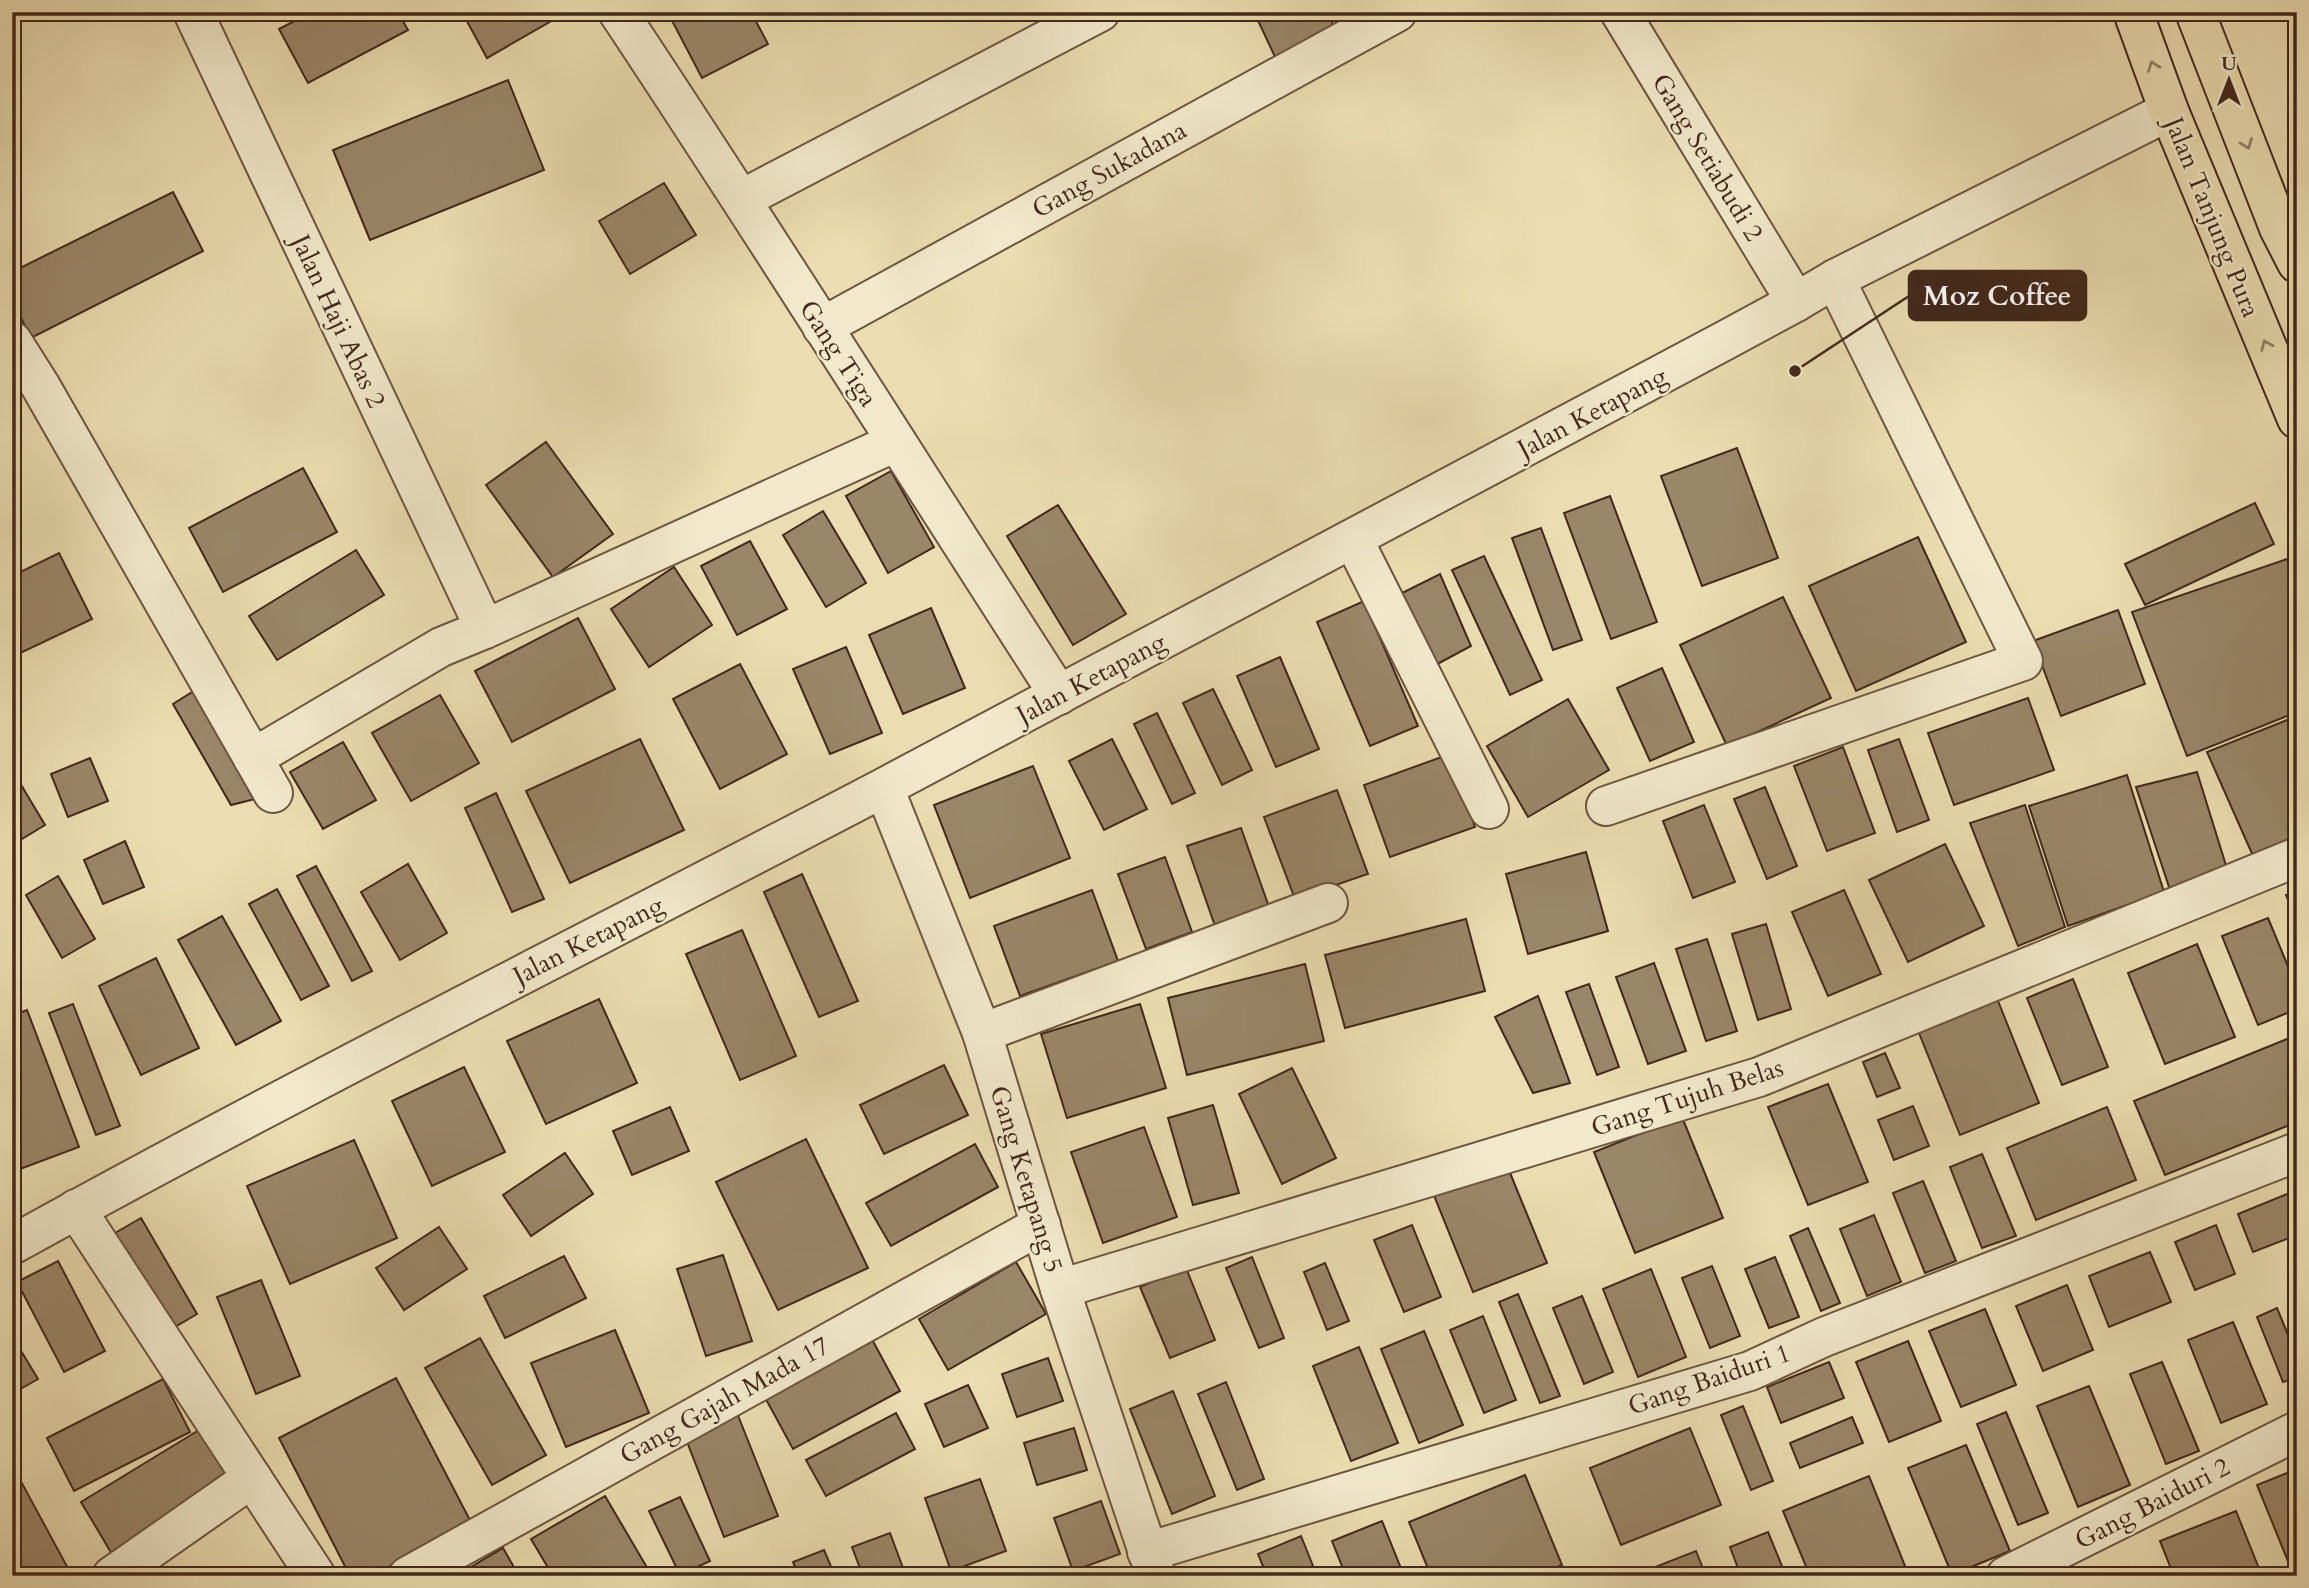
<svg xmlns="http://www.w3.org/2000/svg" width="2309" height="1588" font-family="Cardo,serif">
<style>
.building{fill:#9a8669;stroke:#42281b;stroke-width:2}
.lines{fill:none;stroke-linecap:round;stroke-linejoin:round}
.minor-casing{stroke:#6c5540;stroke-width:42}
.highway-casing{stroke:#42281b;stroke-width:42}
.minor{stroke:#f2e9cc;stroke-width:38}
.highway{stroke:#ebddb1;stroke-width:38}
.oneway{stroke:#968266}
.labels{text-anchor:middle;stroke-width:5;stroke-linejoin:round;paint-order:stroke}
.street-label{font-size:26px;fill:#42281b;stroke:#f2e9cc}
.leader{fill:none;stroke:#42281b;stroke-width:2.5}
.callout-dot{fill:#42281b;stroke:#f2e9cc;stroke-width:2.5}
.callout{fill:#42281b;stroke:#42281b;stroke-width:2.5}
.callout-label{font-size:28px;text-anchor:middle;font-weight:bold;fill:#fff}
</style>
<rect width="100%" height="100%" fill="#ebddb1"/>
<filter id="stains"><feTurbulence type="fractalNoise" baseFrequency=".00286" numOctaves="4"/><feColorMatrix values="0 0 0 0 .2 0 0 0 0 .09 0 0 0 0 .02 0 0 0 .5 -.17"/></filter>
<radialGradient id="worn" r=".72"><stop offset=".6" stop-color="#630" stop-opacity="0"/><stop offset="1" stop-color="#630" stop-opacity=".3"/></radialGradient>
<!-- building -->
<g class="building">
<path d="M 312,12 L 398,12 L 408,30 L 308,83 L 279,29 Z"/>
<path d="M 462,12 L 567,12 L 487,58 Z"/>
<path d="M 751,12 L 768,44 L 702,78 L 668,13 Z"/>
<path d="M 1254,12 L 1327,12 L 1337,33 L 1277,61 Z"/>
<path d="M 508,80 L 544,170 L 370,240 L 333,150 Z"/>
<path d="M 664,183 L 696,235 L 630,274 L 599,221 Z"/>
<path d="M 173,192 L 203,251 L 31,338 L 12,300 L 12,272 Z"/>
<path d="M 546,442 L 613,534 L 553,577 L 486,485 Z"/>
<path d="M 1737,448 L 1778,558 L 1702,586 L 1661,476 Z"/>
<path d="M 303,468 L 337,532 L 223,592 L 189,528 Z"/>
<path d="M 891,471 L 934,547 L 888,573 L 846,496 Z"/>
<path d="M 1610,496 L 1657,622 L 1611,639 L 1564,513 Z"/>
<path d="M 2255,503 L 2274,544 L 2145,605 L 2125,564 Z"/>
<path d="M 1058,505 L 1126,614 L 1073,645 L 1007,536 Z"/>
<path d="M 823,511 L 866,583 L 826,607 L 783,535 Z"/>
<path d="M 1541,528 L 1582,640 L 1553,650 L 1512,538 Z"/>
<path d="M 1918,537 L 1966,642 L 1856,691 L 1809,586 Z"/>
<path d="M 750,541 L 787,609 L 737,635 L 701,566 Z"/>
<path d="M 356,550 L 384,595 L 277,660 L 249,616 Z"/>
<path d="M 59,553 L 92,619 L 12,657 L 12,576 Z"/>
<path d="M 1484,556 L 1542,680 L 1510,695 L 1452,570 Z"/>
<path d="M 2287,559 L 2297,590 L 2297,712 L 2187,756 L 2132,612 Z"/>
<path d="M 674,567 L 712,625 L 649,667 L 611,609 Z"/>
<path d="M 1440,574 L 1471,646 L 1428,669 L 1398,595 Z"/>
<path d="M 1783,597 L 1831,698 L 1727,746 L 1680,645 Z"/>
<path d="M 1364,601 L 1418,726 L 1370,746 L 1317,622 Z"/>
<path d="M 931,608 L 965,688 L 903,714 L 869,635 Z"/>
<path d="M 2118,610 L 2145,684 L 2061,716 L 2033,641 Z"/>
<path d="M 578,618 L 615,689 L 512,742 L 475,671 Z"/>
<path d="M 846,647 L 882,733 L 830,754 L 793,669 Z"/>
<path d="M 1280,657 L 1319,749 L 1276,767 L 1237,676 Z"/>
<path d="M 740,664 L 787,754 L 720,789 L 673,699 Z"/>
<path d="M 1662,668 L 1694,742 L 1650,761 L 1617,688 Z"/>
<path d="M 197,689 L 255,799 L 231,805 L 173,704 Z"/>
<path d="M 1213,689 L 1252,770 L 1222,785 L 1183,703 Z"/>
<path d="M 440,695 L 479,763 L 411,801 L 372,733 Z"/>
<path d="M 2028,698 L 2054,770 L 1954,805 L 1928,733 Z"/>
<path d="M 1568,699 L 1609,770 L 1528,817 L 1487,746 Z"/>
<path d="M 1157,713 L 1195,793 L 1172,804 L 1134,724 Z"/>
<path d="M 2297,716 L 2297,839 L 2253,856 L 2207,752 Z"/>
<path d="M 12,728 L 19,742 L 12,745 Z"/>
<path d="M 640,739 L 684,830 L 570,883 L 526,791 Z"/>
<path d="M 1112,739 L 1147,809 L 1104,830 L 1069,761 Z"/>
<path d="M 1899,739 L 1929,820 L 1897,832 L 1868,750 Z"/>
<path d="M 343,742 L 376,800 L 323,829 L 290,772 Z"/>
<path d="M 1843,747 L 1875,833 L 1827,851 L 1794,766 Z"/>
<path d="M 1450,754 L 1475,827 L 1390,857 L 1364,785 Z"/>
<path d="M 90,758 L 108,801 L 68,817 L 51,774 Z"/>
<path d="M 1033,766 L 1070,858 L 970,898 L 934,805 Z"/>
<path d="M 2197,772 L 2228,872 L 2171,893 L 2136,787 Z"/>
<path d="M 2127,775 L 2164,892 L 2068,926 L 2029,806 Z"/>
<path d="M 17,778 L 45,825 L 12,845 L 12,781 Z"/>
<path d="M 1765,787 L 1797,866 L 1767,879 L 1734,799 Z"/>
<path d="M 1337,790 L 1368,874 L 1295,899 L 1264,817 Z"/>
<path d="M 496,793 L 544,899 L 512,912 L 465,808 Z"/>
<path d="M 1704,805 L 1735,882 L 1693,898 L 1663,821 Z"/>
<path d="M 2025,805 L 2065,927 L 2018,946 L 1970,823 Z"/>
<path d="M 1241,828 L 1269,907 L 1215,926 L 1187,846 Z"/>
<path d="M 125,841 L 144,887 L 103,904 L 84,860 Z"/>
<path d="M 1945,844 L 1984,926 L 1908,962 L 1869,880 Z"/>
<path d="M 1586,852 L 1608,931 L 1528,954 L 1506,874 Z"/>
<path d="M 1165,857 L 1192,932 L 1146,949 L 1118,874 Z"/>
<path d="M 408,864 L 447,933 L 400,960 L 361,892 Z"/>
<path d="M 316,866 L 372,971 L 352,981 L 297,876 Z"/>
<path d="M 802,874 L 858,1001 L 819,1017 L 764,892 Z"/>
<path d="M 58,876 L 95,939 L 62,958 L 26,895 Z"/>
<path d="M 277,889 L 329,986 L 301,1000 L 249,904 Z"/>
<path d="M 1092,890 L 1118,961 L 1020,996 L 994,926 Z"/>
<path d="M 1844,890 L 1881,974 L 1828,996 L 1792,912 Z"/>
<path d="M 2297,892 L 2297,921 L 2286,895 Z"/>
<path d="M 222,916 L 281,1021 L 236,1045 L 178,940 Z"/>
<path d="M 2268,918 L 2297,988 L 2297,1009 L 2258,1025 L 2222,936 Z"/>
<path d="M 1466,919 L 1485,991 L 1345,1028 L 1325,955 Z"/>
<path d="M 1766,924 L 1791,1009 L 1758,1020 L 1732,934 Z"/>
<path d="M 742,930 L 796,1056 L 740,1080 L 686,954 Z"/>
<path d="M 1707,939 L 1737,1031 L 1706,1041 L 1676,949 Z"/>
<path d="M 2197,944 L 2235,1037 L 2165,1064 L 2128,973 Z"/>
<path d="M 156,958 L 199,1048 L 141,1075 L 99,986 Z"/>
<path d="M 1654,963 L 1686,1051 L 1648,1064 L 1616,977 Z"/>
<path d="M 1305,964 L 1324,1041 L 1187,1075 L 1168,998 Z"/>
<path d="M 2073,979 L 2108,1067 L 2062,1085 L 2027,998 Z"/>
<path d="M 1589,984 L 1619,1067 L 1597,1075 L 1566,992 Z"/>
<path d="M 1538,996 L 1570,1083 L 1533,1093 L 1495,1017 Z"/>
<path d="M 1996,996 L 2039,1103 L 1960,1135 L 1917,1028 Z"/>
<path d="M 599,999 L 637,1083 L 546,1124 L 507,1041 Z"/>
<path d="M 73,1004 L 120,1126 L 96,1135 L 49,1013 Z"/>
<path d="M 1140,1004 L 1166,1088 L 1067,1118 L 1041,1034 Z"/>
<path d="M 27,1010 L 79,1147 L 12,1172 L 12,1016 Z"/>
<path d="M 2297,1035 L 2297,1122 L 2165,1175 L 2134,1101 Z"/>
<path d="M 1885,1053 L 1900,1088 L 1877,1097 L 1863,1062 Z"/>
<path d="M 944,1065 L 968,1115 L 884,1154 L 860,1105 Z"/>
<path d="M 464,1067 L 505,1152 L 432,1186 L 392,1101 Z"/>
<path d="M 1292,1068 L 1336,1158 L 1282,1184 L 1239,1094 Z"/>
<path d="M 1828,1084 L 1868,1182 L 1808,1205 L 1768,1107 Z"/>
<path d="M 1213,1105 L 1239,1193 L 1193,1205 L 1168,1118 Z"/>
<path d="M 1913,1106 L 1929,1146 L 1894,1160 L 1878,1120 Z"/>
<path d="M 670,1107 L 689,1151 L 632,1175 L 613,1131 Z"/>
<path d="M 2107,1107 L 2136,1180 L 2036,1220 L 2007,1148 Z"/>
<path d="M 1682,1117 L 1723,1218 L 1635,1253 L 1594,1152 Z"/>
<path d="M 1144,1127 L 1177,1217 L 1103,1243 L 1071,1152 Z"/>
<path d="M 806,1139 L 868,1268 L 778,1310 L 716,1182 Z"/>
<path d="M 354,1140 L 397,1238 L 290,1284 L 247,1186 Z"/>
<path d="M 975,1144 L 998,1187 L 891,1246 L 866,1203 Z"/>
<path d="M 565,1153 L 593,1194 L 531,1236 L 503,1195 Z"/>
<path d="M 1982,1154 L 2016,1236 L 1982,1248 L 1950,1167 Z"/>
<path d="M 1506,1163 L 1547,1263 L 1473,1292 L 1433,1193 Z"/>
<path d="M 1923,1181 L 1956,1261 L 1925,1273 L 1893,1193 Z"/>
<path d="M 2297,1190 L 2297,1235 L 2253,1252 L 2238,1214 Z"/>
<path d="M 1874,1215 L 1901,1282 L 1867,1296 L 1840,1229 Z"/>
<path d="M 141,1218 L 197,1314 L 163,1334 L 108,1237 Z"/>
<path d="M 1412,1225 L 1441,1297 L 1404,1312 L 1374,1240 Z"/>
<path d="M 2216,1225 L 2235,1274 L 2195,1290 L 2175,1242 Z"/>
<path d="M 439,1227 L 467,1269 L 404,1310 L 376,1268 Z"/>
<path d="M 1808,1228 L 1840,1303 L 1821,1311 L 1790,1236 Z"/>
<path d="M 2150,1252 L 2171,1302 L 2109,1327 L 2089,1276 Z"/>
<path d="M 723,1255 L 752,1341 L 706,1356 L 677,1269 Z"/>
<path d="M 564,1256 L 586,1298 L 505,1338 L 484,1296 Z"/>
<path d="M 1252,1257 L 1284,1338 L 1259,1348 L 1226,1268 Z"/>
<path d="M 1775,1257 L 1799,1317 L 1769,1328 L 1745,1269 Z"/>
<path d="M 58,1261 L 105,1351 L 64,1372 L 17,1282 Z"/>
<path d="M 1016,1262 L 1046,1314 L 948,1370 L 919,1319 Z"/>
<path d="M 2297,1262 L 2297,1285 L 2289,1265 Z"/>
<path d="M 1325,1263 L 1349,1321 L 1327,1330 L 1304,1272 Z"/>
<path d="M 1712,1266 L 1740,1336 L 1710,1348 L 1682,1278 Z"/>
<path d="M 1186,1268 L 1215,1340 L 1170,1358 L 1140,1287 Z"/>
<path d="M 1651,1269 L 1686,1357 L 1638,1377 L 1603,1289 Z"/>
<path d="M 261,1280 L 300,1376 L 256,1394 L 217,1297 Z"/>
<path d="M 2067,1285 L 2093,1350 L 2043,1371 L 2016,1306 Z"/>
<path d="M 1518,1294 L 1560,1396 L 1540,1403 L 1499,1302 Z"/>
<path d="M 1582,1296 L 1613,1372 L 1584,1384 L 1553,1308 Z"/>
<path d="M 2277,1308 L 2297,1357 L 2297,1377 L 2283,1382 L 2257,1317 Z"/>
<path d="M 1985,1309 L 2016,1385 L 1961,1407 L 1929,1331 Z"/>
<path d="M 1483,1316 L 1516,1400 L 1484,1413 L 1450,1330 Z"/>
<path d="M 2233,1322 L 2267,1404 L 2221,1423 L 2188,1340 Z"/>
<path d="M 615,1330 L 649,1413 L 566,1447 L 531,1363 Z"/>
<path d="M 1424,1331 L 1463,1425 L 1419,1443 L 1381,1349 Z"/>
<path d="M 868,1332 L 900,1391 L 793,1449 L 761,1390 Z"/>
<path d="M 12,1336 L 38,1379 L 17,1391 L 12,1383 Z"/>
<path d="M 480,1338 L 546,1455 L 492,1485 L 425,1368 Z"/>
<path d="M 1908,1341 L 1941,1421 L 1889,1442 L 1856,1362 Z"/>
<path d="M 1359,1347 L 1398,1443 L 1351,1461 L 1313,1366 Z"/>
<path d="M 1048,1358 L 1063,1401 L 1017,1417 L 1002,1374 Z"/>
<path d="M 1829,1362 L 1844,1398 L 1781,1423 L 1767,1387 Z"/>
<path d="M 2162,1362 L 2199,1451 L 2166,1464 L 2130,1374 Z"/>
<path d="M 396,1378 L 472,1524 L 371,1576 L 350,1576 L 279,1438 Z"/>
<path d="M 163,1379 L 190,1432 L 74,1491 L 47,1438 Z"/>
<path d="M 1226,1382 L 1264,1479 L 1237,1490 L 1198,1394 Z"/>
<path d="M 968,1385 L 988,1428 L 944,1447 L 925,1404 Z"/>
<path d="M 2089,1386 L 2130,1485 L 2078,1507 L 2037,1406 Z"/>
<path d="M 1173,1391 L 1215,1496 L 1172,1514 L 1130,1409 Z"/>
<path d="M 1743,1406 L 1773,1481 L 1751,1490 L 1721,1415 Z"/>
<path d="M 2006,1412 L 2048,1513 L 2018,1525 L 1977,1424 Z"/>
<path d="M 737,1413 L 778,1516 L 724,1537 L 684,1434 Z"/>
<path d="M 896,1413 L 915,1449 L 826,1496 L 806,1460 Z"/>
<path d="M 1852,1417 L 1863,1443 L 1800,1468 L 1790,1443 Z"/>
<path d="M 1074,1428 L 1087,1470 L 1037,1485 L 1024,1443 Z"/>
<path d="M 1690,1428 L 1721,1505 L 1621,1545 L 1590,1468 Z"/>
<path d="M 199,1430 L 231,1482 L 112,1554 L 81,1502 Z"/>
<path d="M 1966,1445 L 2010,1551 L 1952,1575 L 1908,1468 Z"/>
<path d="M 2297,1469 L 2297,1576 L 2294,1576 L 2257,1485 Z"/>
<path d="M 1525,1475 L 1562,1565 L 1535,1576 L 1431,1576 L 1409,1522 Z"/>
<path d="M 18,1476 L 70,1572 L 63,1576 L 12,1576 L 12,1479 Z"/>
<path d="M 1869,1476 L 1909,1576 L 1810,1576 L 1783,1511 Z"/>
<path d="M 980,1479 L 1006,1551 L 951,1571 L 925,1498 Z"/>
<path d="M 605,1496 L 652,1576 L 553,1576 L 531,1539 Z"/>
<path d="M 680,1497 L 710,1561 L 680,1575 L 649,1511 Z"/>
<path d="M 1101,1501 L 1120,1554 L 1073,1571 L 1054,1518 Z"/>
<path d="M 2236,1511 L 2262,1576 L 2174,1576 L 2160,1541 Z"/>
<path d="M 1382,1521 L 1404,1576 L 1346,1576 L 1332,1541 Z"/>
<path d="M 1768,1532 L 1786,1576 L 1741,1576 L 1730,1547 Z"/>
<path d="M 890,1533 L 906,1576 L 863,1576 L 852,1547 Z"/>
<path d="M 1301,1536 L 1317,1576 L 1267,1576 L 1258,1554 Z"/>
<path d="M 503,1548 L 519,1576 L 456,1576 Z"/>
<path d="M 824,1550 L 835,1576 L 799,1576 L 793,1562 Z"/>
<path d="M 1696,1551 L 1706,1576 L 1653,1576 L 1650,1569 Z"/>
<path d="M 2128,1567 L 2131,1576 L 2107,1576 Z"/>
</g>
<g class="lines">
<!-- minor casing -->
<g class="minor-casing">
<g id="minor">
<path d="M 193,12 L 485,629"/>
<path d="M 618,12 C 768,238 912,467 1059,695"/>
<path d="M 1620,12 L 1796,302"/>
<path d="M 742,199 L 1100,12"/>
<path d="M 822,327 L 1397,12"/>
<path d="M 12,341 L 41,387 L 273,793"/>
<path d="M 1354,541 L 1489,809"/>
<path d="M 253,758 L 441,647 L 485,629 L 896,442"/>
<path d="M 884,788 L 982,1033 L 1060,1289 L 1156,1576"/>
<path d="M 1606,806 L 2023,661 L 1835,279"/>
<path d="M 982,1033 L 1328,903"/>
<path d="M 76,1209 L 316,1576"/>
<path d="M 12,1245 C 299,1086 593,940 883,788 C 1189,628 1493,466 1796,302 L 1835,279 L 2169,111"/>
<path d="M 1060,1289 L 1759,1077 L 2297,857"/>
<path d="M 1147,1552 L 1750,1371 L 1824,1337 L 2297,1152"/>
<path d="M 112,1576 L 252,1478"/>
<path d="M 408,1576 L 1041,1225"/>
<path d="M 2006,1576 L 2297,1431"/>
</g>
</g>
<!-- highway casing -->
<g class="highway-casing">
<g id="highway">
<path d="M 2133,12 L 2169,111 L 2297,419"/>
<path d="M 2195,12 L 2279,228 L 2297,263"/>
</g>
</g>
<!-- minor -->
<use href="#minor" class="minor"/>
<!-- highway -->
<use href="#highway" class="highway"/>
</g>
<!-- one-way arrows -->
<defs><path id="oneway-chevron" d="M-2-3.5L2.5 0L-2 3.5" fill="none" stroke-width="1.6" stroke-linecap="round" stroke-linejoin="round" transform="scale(1.75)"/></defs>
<g class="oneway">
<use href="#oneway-chevron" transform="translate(2153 66) rotate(-110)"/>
<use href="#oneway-chevron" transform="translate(2247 144) rotate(69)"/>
<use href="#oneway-chevron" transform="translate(2266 345) rotate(-113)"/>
</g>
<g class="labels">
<!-- street labels -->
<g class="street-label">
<text transform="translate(1708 157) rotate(59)" y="9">Gang Setiabudi 2</text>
<text transform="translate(1109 169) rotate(-29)" y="9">Gang Sukadana</text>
<text transform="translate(2213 217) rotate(68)" y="9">Jalan Tanjung Pura</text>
<text transform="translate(339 321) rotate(65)" y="9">Jalan Haji Abas 2</text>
<text transform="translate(839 353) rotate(57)" y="9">Gang Tiga</text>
<text transform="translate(1592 412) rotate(-28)" y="9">Jalan Ketapang</text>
<text transform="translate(1091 678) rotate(-28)" y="9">Jalan Ketapang</text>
<text transform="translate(588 940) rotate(-27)" y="9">Jalan Ketapang</text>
<text transform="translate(1687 1097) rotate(-18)" y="9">Gang Tujuh Belas</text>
<text transform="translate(1027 1179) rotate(73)" y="9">Gang Ketapang 5</text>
<text transform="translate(1709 1379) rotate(-19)" y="9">Gang Baiduri 1</text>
<text transform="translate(724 1400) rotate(-29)" y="9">Gang Gajah Mada 17</text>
<text transform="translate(2152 1503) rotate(-27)" y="9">Gang Baiduri 2</text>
</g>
</g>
<!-- callouts -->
<path class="leader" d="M1795 371L1909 296"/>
<circle class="callout-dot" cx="1795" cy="371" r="7"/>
<rect class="callout" x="1909" y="271" width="177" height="49" rx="7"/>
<g class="callout-label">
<text x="1997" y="305">Moz Coffee</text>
</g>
<!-- margin -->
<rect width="2309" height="1588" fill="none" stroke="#ebddb1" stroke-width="42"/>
<rect x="14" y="14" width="2281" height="1560" fill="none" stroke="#42281b" stroke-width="3.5"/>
<rect x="21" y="21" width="2267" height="1546" fill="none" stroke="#42281b" stroke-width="2"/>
<!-- north arrow -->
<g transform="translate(2229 80)" stroke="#f2e9cc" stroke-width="5" paint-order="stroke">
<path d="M0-5L12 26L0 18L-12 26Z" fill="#42281b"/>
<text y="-10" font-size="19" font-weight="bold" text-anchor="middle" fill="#42281b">U</text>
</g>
<rect width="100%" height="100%" filter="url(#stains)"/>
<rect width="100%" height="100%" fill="url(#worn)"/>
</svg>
